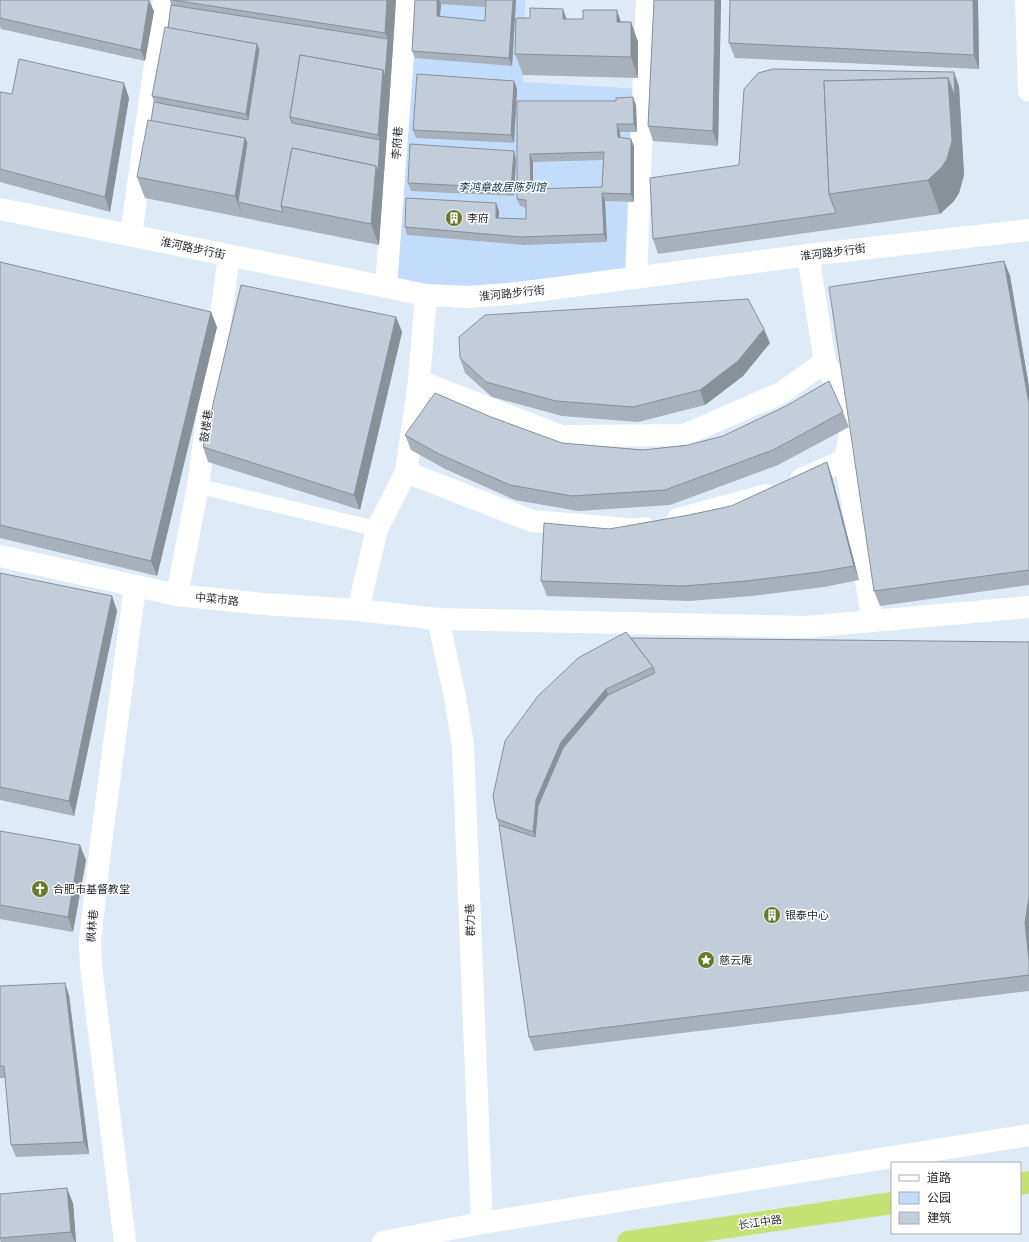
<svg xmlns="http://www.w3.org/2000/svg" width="1029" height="1242" font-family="Merriweather,'Noto Sans SC',serif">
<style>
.green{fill:#c2ddfc}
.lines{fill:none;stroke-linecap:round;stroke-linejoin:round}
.lane{stroke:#fff;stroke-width:15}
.street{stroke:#fff;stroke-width:22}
.secondary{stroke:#fff;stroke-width:22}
.highway{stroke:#c7e274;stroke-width:22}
.wall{fill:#a7b0bb;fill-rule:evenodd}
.shaded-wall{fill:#889098}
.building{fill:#c2cdd9;stroke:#889098;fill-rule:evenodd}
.labels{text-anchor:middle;stroke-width:3;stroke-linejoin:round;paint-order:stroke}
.street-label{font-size:11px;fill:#282c31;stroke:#fff}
.park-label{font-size:11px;font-style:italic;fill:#09315a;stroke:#fff}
.poi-label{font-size:11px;fill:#282c31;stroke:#fff;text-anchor:start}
</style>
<rect width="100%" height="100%" fill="#dfeaf7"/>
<!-- green -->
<path class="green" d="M 407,0 L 525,0 L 523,82 L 643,89 L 636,278 L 519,293 L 386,287 Z"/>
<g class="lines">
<!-- lane -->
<path class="lane" d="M 198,486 L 377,529"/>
<!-- street -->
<g class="street">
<path d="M 0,209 L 426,295 L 468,297 L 519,293 L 808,255 L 1029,230"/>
<path d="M 131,235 L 164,0"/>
<path d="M 636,278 L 647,0"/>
<path d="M 386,287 L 407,0"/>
<path d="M 825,362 L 841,396 L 850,425 L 850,435 L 845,460 L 873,621"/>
<path d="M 419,381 L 561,436 L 684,435 L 781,393 L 825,362 L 808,255"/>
<path d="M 406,472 L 532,521 L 640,530 L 645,528"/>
<path d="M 801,479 L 845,460"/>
<path d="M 678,519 L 766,495"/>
<path d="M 177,595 L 198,486 L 229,256"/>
<path d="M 358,610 L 377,529 L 406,472 L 419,381 L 426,295"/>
<path d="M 438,619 L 455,697 L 463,746 L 482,1223"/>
<path d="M 125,1242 L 91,966 L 90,940 L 101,843 L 135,586"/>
<path d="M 383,1242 L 482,1223 L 1029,1135"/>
</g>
<!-- secondary -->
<g class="secondary">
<path d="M 1026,0 L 1029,91"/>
<path d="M 0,556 L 177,595 L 264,604 L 358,610 L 438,619 L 805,627 L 1029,607"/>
</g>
<!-- highway -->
<g class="highway">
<path d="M 1020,1184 L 1029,1182"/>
<path d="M 628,1242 L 892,1203"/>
</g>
</g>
<!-- wall -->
<g class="wall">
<path d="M 0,0 L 154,11 L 145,61 L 1,29 L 0,26 Z"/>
<path d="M 170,0 L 396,0 L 390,91 L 379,245 L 145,198 L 137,177 L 151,121 L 154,102 L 152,96 L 168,28 L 171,5 Z"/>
<path d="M 415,0 L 516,0 L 512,66 L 415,58 L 412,51 ZM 441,4 L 486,7 L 485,21 L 440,17 Z"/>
<path d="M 654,0 L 721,0 L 718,146 L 653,141 L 648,126 Z"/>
<path d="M 978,0 L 979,69 L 735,58 L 729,43 Z"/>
<path d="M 563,9 L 566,19 L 631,22 L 638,42 L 638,78 L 523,75 L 515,54 L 530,18 Z"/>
<path d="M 514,81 L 517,89 L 514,143 L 416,138 L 413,130 Z"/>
<path d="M 959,86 L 964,175 L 959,193 L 954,201 L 940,214 L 658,254 L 653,239 L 739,165 Z"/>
<path d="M 0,92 L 12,94 L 129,98 L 110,212 L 0,182 Z"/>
<path d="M 517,101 L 636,105 L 637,132 L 620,132 L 620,138 L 634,146 L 634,202 L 605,201 L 607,242 L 524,245 L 407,235 L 405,227 L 496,203 L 499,211 L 499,218 L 526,219 L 526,208 L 520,206 L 517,199 ZM 603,160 L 602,187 L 533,189 L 533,162 Z"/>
<path d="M 516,159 L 514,196 L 411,191 L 408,183 Z"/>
<path d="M 1004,261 L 1010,276 L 1029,387 L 1029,585 L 880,606 L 874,591 Z"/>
<path d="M 0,262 L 217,327 L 157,576 L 0,538 Z"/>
<path d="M 396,317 L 402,332 L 360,510 L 208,462 L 203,447 Z"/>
<path d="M 770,343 L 743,376 L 705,405 L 638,422 L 562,416 L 492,397 L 465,373 L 460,358 Z"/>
<path d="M 843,412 L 849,427 L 778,465 L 670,505 L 578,511 L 515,500 L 445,469 L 411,450 L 405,435 L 491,417 L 562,443 L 643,450 L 688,445 Z"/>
<path d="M 827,462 L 832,477 L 859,580 L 824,587 L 752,596 L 689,601 L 547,596 L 541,581 L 609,529 L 689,515 L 731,506 Z"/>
<path d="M 0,573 L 112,596 L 117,611 L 74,816 L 0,800 Z"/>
<path d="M 631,638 L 1029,642 L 1029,991 L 534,1051 L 529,1037 L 499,825 L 497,819 Z"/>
<path d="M 0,831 L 86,860 L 73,932 L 0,919 Z"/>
<path d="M 0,986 L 69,995 L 89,1154 L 16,1157 L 11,1145 L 5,1078 L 0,1078 Z"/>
<path d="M 0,1194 L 73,1203 L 76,1242 L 1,1242 L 0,1240 Z"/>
</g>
<!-- shaded-wall -->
<g class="shaded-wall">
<path d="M 149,0 L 154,11 L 145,61 L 141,50 Z"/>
<path d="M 387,0 L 396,0 L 390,91 L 385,76 L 388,39 L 385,33 Z"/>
<path d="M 437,0 L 439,0 L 441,4 L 439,24 L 437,16 Z"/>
<path d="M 513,0 L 516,0 L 512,66 L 509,58 Z"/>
<path d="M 715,0 L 721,0 L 718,146 L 713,131 Z"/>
<path d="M 973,0 L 978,0 L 979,69 L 974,55 Z"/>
<path d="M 563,9 L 570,29 L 563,19 Z"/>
<path d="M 617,10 L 624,31 L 617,22 Z"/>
<path d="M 631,22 L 638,42 L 638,78 L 631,57 Z"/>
<path d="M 257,44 L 265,65 L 254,135 L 246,114 Z"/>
<path d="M 383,70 L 390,91 L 383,186 L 378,172 L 380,140 L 378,135 Z"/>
<path d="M 954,72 L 959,86 L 964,175 L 959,193 L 954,201 L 940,214 L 928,180 L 948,78 Z"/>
<path d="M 514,81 L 517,89 L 514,143 L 511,135 Z"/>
<path d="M 124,83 L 129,98 L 110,212 L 105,197 Z"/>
<path d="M 633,97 L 636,105 L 637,132 L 634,124 Z"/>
<path d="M 617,124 L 620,132 L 621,145 L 618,137 Z"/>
<path d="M 245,138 L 253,158 L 238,202 L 243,217 L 235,196 Z"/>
<path d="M 631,139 L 634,146 L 634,202 L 631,194 Z"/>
<path d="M 514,151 L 516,159 L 514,196 L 511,188 Z"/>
<path d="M 530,154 L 533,162 L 533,197 L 531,189 Z"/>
<path d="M 376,166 L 383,186 L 379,245 L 371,224 Z"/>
<path d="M 602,193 L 605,201 L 607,242 L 604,234 Z"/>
<path d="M 496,203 L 499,211 L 499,226 L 496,218 Z"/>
<path d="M 1004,261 L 1010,276 L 1029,387 L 1029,404 Z"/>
<path d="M 211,312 L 217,327 L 157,576 L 151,561 Z"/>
<path d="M 396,317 L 402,332 L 360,510 L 354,495 Z"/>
<path d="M 764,329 L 770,343 L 743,376 L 705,405 L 700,390 Z"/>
<path d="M 827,462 L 832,477 L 859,580 L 854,566 Z"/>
<path d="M 112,596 L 117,611 L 74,816 L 69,801 Z"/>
<path d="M 606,689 L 614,710 L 541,852 L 533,832 L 536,800 L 561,742 Z"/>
<path d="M 80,845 L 86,860 L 73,932 L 68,917 Z"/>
<path d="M 1029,897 L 1029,960 L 1025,923 Z"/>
<path d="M 65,983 L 69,995 L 89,1154 L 84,1142 Z"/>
<path d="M 67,1188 L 73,1203 L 76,1242 L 75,1242 L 71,1232 Z"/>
</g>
<!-- building -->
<g class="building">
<path d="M 0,0 L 149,0 L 141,50 L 0,18 Z"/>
<path d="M 173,0 L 387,0 L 385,33 Z"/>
<path d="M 415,0 L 437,0 L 437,16 L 485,21 L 486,0 L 513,0 L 509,58 L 412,51 Z"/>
<path d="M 654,0 L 715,0 L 713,131 L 648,126 Z"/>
<path d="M 730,0 L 973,0 L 974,55 L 729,43 Z"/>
<path d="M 171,5 L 388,39 L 385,76 L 383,70 L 300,55 L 290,117 L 292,123 L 380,140 L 378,172 L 376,166 L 292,148 L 281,206 L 283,212 L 238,202 L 247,143 L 245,138 L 151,121 L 154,102 L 248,120 L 259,50 L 257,44 L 168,28 Z"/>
<path d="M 530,8 L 563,9 L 563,19 L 583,19 L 583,10 L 617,10 L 617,22 L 631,22 L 631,57 L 515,54 L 516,18 L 530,18 Z"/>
<path d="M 165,27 L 257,44 L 246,114 L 152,96 Z"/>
<path d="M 300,55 L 383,70 L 378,135 L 290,117 Z"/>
<path d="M 19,59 L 124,83 L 105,197 L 0,169 L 0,92 L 12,94 Z"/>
<path d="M 773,69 L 954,72 L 955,97 L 948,78 L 824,81 L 829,194 L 836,213 L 653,239 L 650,178 L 739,165 L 744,89 L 758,73 Z"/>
<path d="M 417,74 L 514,81 L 511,135 L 413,130 Z"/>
<path d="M 948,78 L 952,141 L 947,159 L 941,168 L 928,180 L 829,194 L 824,81 Z"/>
<path d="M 633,97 L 634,124 L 617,124 L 618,137 L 631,139 L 631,194 L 602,193 L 604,234 L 521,237 L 405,227 L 406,198 L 496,203 L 496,218 L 526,219 L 526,200 L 517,199 L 517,101 L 616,101 L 616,98 ZM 604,152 L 602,187 L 531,189 L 530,154 Z"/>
<path d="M 148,120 L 245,138 L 235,196 L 137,177 Z"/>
<path d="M 410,144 L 514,151 L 511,188 L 408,183 Z"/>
<path d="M 292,148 L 376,166 L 371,224 L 281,206 Z"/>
<path d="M 1004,261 L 1029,404 L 1029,570 L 874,591 L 829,287 Z"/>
<path d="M 0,262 L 211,312 L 151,561 L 0,525 Z"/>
<path d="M 241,285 L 396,317 L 354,495 L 203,447 Z"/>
<path d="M 748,299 L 764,329 L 738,361 L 700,390 L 633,407 L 556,401 L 486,382 L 460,358 L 459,337 L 485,315 Z"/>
<path d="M 829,381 L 843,412 L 773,450 L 665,490 L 572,496 L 510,485 L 439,454 L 405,435 L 435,393 L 491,417 L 562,443 L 643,450 L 688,445 L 723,436 L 786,406 Z"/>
<path d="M 827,462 L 854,566 L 819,572 L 746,581 L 683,586 L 541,581 L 544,523 L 609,529 L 689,515 L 731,506 Z"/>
<path d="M 0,573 L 112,596 L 69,801 L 0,787 Z"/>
<path d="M 626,632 L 653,667 L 606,689 L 561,742 L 536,800 L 533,832 L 497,819 L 493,796 L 505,741 L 538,696 L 578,658 Z"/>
<path d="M 631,638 L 1029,642 L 1029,897 L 1025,923 L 1029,960 L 1029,975 L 529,1037 L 499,825 L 535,837 L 538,806 L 563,748 L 608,695 L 655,673 L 653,667 Z"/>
<path d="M 0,831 L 80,845 L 68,917 L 0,905 Z"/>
<path d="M 65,983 L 84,1142 L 11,1145 L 4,1066 L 0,1066 L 0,986 Z"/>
<path d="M 67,1188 L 71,1232 L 0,1238 L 0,1194 Z"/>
</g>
<!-- icons -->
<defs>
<g id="building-disc" transform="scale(0.9)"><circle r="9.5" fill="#697b2a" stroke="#fff"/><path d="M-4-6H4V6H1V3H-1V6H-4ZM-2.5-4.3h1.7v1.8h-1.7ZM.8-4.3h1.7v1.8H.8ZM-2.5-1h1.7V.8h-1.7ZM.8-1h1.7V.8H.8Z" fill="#fff"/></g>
<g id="church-disc" transform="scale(0.9)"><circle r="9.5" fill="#697b2a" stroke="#fff"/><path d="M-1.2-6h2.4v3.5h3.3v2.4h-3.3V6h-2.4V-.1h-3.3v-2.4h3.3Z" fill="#fff"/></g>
<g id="sight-disc" transform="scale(0.9)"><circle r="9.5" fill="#697b2a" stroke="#fff"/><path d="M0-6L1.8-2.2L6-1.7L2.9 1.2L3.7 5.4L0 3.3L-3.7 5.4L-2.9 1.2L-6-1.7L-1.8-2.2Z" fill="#fff"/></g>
</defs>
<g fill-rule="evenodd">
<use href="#building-disc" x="454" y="218"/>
<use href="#church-disc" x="40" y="889"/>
<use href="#building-disc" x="772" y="915"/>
<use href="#sight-disc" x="706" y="960"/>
</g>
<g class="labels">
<!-- street labels -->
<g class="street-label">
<text transform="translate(397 143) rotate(-86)" y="4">李府巷</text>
<text transform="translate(193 248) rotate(12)" y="4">淮河路步行街</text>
<text transform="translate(833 252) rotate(-7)" y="4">淮河路步行街</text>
<text transform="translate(512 293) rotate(-6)" y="4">淮河路步行街</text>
<text transform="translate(206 426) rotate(-82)" y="4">鼓楼巷</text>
<text transform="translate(217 599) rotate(6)" y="4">中菜市路</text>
<text transform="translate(470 920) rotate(-92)" y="4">群力巷</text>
<text transform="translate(92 926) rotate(-85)" y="4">枫林巷</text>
<text transform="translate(760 1222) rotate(-8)" y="4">长江中路</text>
</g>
<!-- park labels -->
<g class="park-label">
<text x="502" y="191">李鸿章故居陈列馆</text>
</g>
<!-- poi labels -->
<g class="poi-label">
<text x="467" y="222">李府</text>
<text x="53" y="893">合肥市基督教堂</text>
<text x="785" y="919">银泰中心</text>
<text x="719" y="964">慈云庵</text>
</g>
</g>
<!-- legend -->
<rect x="891" y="1162" width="130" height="72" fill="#ffffff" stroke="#a9abad"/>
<rect x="899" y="1175" width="20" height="6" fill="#ffffff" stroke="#a9abad"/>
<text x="927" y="1182" font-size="12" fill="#282c31">道路</text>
<rect x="899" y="1192" width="20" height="12" fill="#c2ddfc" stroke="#a9abad"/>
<text x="927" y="1202" font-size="12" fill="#282c31">公园</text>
<rect x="899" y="1212" width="20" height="12" fill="#c2cdd9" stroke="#a9abad"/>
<text x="927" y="1222" font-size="12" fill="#282c31">建筑</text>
</svg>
